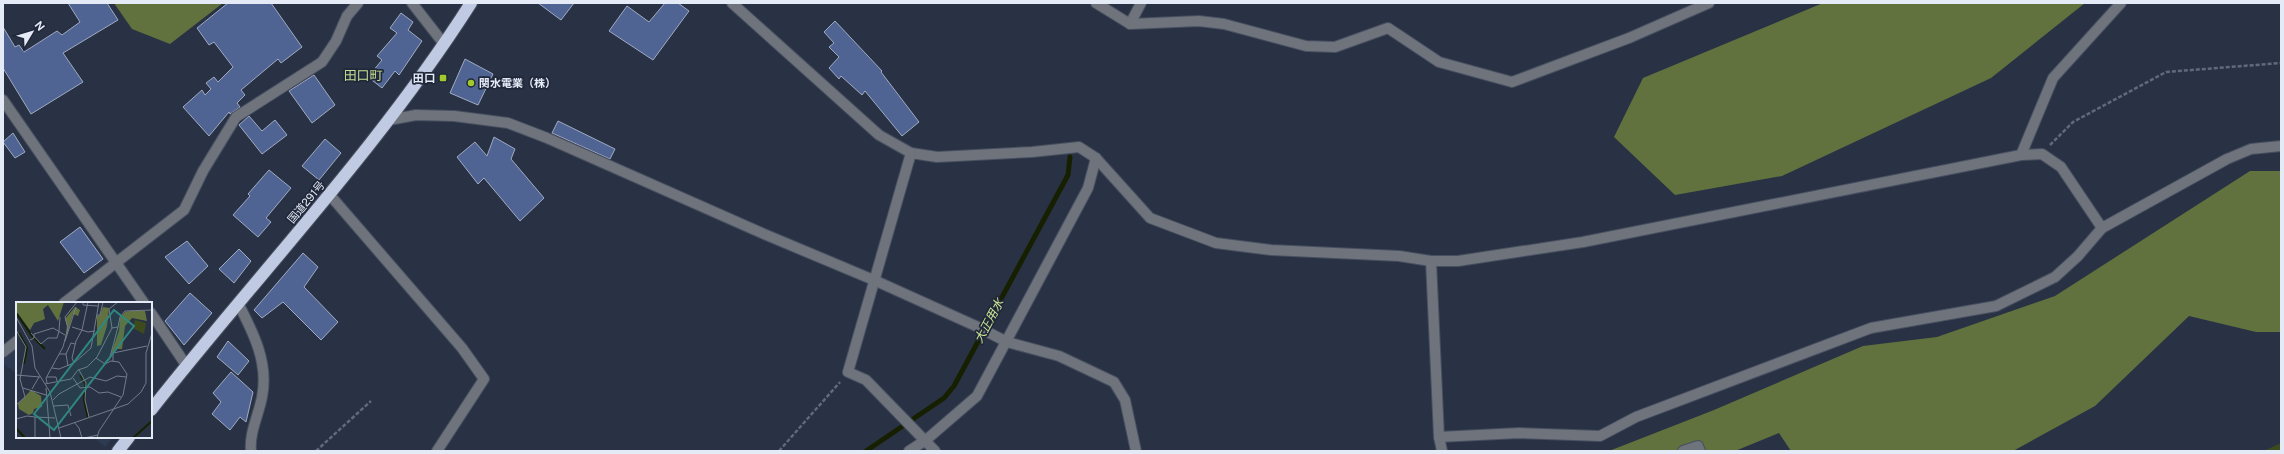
<svg xmlns="http://www.w3.org/2000/svg" width="2284" height="454" font-family="'Public Sans','Noto Sans JP',sans-serif">
<style>
.built{fill:#2e3a52}
.green{fill:#3d4b1c}
.forest{fill:#61723e}
.lines{fill:none;stroke-linecap:round;stroke-linejoin:round}
.stream{stroke:#162000;stroke-width:5}
.building{fill:#4f6492;stroke:#a0abc2}
.minor-casing{stroke:#474f60;stroke-width:12}
.highway-casing{stroke:#474f60;stroke-width:14}
.path{stroke:#61697a;stroke-width:2.5;stroke-dasharray:4 2;stroke-linecap:butt}
.minor{stroke:#6e737c;stroke-width:10}
.highway{stroke:#c0cbe3;stroke-width:12}
.poi-dot{fill:#a1c92a;stroke:#20283a;stroke-width:1.5}
.labels{text-anchor:middle;stroke-width:3.5;stroke-linejoin:round;paint-order:stroke}
.poi-label{font-size:11px;font-weight:bold;fill:#e4eaf6;stroke:#20283a;text-anchor:end}
.street-label{font-size:11px;fill:#e4eaf6;stroke:#20283a}
.water-label{font-size:12px;font-style:italic;fill:#cbe595;stroke:#20283a}
.quarter-label{font-size:13px;fill:#c4dd93;stroke:#20283a}
.inset-river{fill:none;stroke:#162000;stroke-width:2}
.inset-road{fill:none;stroke:#747c8b;stroke-width:1}
.view{fill:#2f8782;fill-opacity:0.15;stroke:#2f8782;stroke-width:2}
.inset-edge{fill:none;stroke:#e4eaf6;stroke-width:2}
</style>
<rect width="100%" height="100%" fill="#293244"/>
<!-- built -->
<g class="built">
<path d="M 17,348 L 17,374 L 3,363 L 3,359 Z"/>
<path d="M 93,437 L 113,437 L 105,447 Z"/>
</g>
<!-- green -->
<path class="green" d="M 2281,443 L 2281,451 L 2264,451 Z"/>
<!-- forest -->
<g class="forest">
<path d="M 114,3 L 223,3 L 170,44 L 132,29 Z"/>
<path d="M 1823,3 L 2085,3 L 1991,78 L 1782,176 L 1675,195 L 1614,137 L 1643,78 Z"/>
<path d="M 2250,171 L 2281,171 L 2281,332 L 2256,332 L 2189,316 L 2095,406 L 2013,451 L 1791,451 L 1779,433 L 1735,451 L 1609,451 L 1714,410 L 1863,346 L 1937,337 L 2055,296 Z"/>
</g>
<g class="lines">
<!-- stream -->
<path class="stream" d="M 866,451 L 944,398 L 954,386 L 1068,175 L 1070,157"/>
</g>
<!-- building -->
<g class="building">
<path d="M 68,3 L 107,3 L 118,20 L 63,53 L 83,82 L 31,114 L 3,68 L 3,27 L 15,47 L 19,45 L 24,52 L 57,31 L 62,35 L 80,22 Z"/>
<path d="M 228,3 L 271,3 L 302,47 L 281,63 L 278,59 L 241,90 L 245,95 L 237,103 L 240,107 L 230,114 L 229,112 L 209,136 L 183,107 L 202,90 L 205,95 L 211,89 L 206,83 L 214,77 L 218,82 L 233,67 L 214,42 L 209,45 L 197,28 Z"/>
<path d="M 538,3 L 574,3 L 561,20 Z"/>
<path d="M 665,3 L 678,3 L 689,11 L 653,60 L 609,31 L 627,6 L 649,22 Z"/>
<path d="M 401,13 L 413,22 L 408,30 L 422,41 L 399,75 L 395,71 L 382,88 L 368,77 L 382,60 L 377,56 L 397,33 L 390,28 Z"/>
<path d="M 835,21 L 882,71 L 881,72 L 919,122 L 902,136 L 865,91 L 862,95 L 841,76 L 839,79 L 829,68 L 839,57 L 829,47 L 834,43 L 824,32 Z"/>
<path d="M 465,59 L 493,74 L 478,105 L 450,93 Z"/>
<path d="M 314,75 L 335,105 L 312,123 L 289,91 Z"/>
<path d="M 249,116 L 262,131 L 275,120 L 287,135 L 262,154 L 239,125 Z"/>
<path d="M 558,121 L 615,149 L 610,159 L 552,133 Z"/>
<path d="M 13,133 L 25,152 L 15,158 L 3,142 Z"/>
<path d="M 494,137 L 515,149 L 511,159 L 544,198 L 520,221 L 484,178 L 478,184 L 457,157 L 475,142 L 487,156 Z"/>
<path d="M 325,139 L 341,153 L 319,180 L 302,166 Z"/>
<path d="M 269,170 L 291,188 L 266,218 L 271,222 L 258,237 L 233,215 L 250,196 L 248,194 Z"/>
<path d="M 80,227 L 103,259 L 84,273 L 60,242 Z"/>
<path d="M 187,241 L 208,266 L 189,284 L 165,257 Z"/>
<path d="M 239,249 L 251,261 L 234,283 L 219,269 Z"/>
<path d="M 303,253 L 318,267 L 304,287 L 338,322 L 321,340 L 283,302 L 262,318 L 254,310 Z"/>
<path d="M 190,293 L 212,313 L 184,345 L 165,321 Z"/>
<path d="M 228,341 L 249,361 L 238,375 L 217,357 Z"/>
<path d="M 231,372 L 253,392 L 246,422 L 240,417 L 230,430 L 212,414 L 221,402 L 213,393 Z"/>
</g>
<g class="lines">
<!-- minor casing -->
<g class="minor-casing">
<g id="minor">
<path d="M 412,3 L 444,44"/>
<path d="M 732,3 L 879,135 L 911,153 L 937,157 L 1032,152 L 1079,147 L 1096,158 L 1150,218 L 1216,243 L 1271,250 L 1399,256 L 1431,261 L 1458,261 L 1583,242 L 2021,155 L 2042,154 L 2061,167 L 2102,228 L 2227,159 L 2251,149 L 2281,146"/>
<path d="M 1096,3 L 1130,24 L 1199,21 L 1224,24 L 1306,46 L 1335,47 L 1388,28 L 1439,62 L 1512,82 L 1629,38 L 1709,3"/>
<path d="M 1130,24 L 1141,3"/>
<path d="M 3,100 L 144,303"/>
<path d="M 389,120 L 416,115 L 454,116 L 508,123 L 547,138 L 764,234 L 876,281 L 978,327 L 1007,342 L 1059,356 L 1114,382 L 1125,400 L 1136,451"/>
<path d="M 911,153 L 848,372 L 866,380 L 935,451"/>
<path d="M 2021,155 L 2053,78 L 2121,3"/>
<path d="M 329,194 L 462,348 L 484,379 L 437,451"/>
<path d="M 1431,261 L 1439,437 L 1442,451"/>
<path d="M 64,303 L 184,210 L 203,171 L 236,117 L 322,62 L 336,41 L 347,16 L 358,3"/>
<path d="M 238,303 C 253,332 269,363 262,397 C 259,414 249,433 251,451"/>
<path d="M 151,313 L 186,365"/>
<path d="M 3,352 L 17,341"/>
<path d="M 1439,437 L 1519,433 L 1600,436 L 1636,417 L 1871,328 L 1996,306 L 2055,277 L 2078,256 L 2102,228"/>
<path d="M 909,451 L 926,440 L 977,396 L 1088,188 L 1096,158"/>
<path d="M 1683,451 L 1698,446 L 1700,451"/>
</g>
</g>
<!-- highway casing -->
<g class="highway-casing">
<g id="highway">
<path d="M 151,410 C 258,274 378,149 471,3"/>
<path d="M 118,451 L 129,437"/>
</g>
</g>
<!-- path -->
<g class="path">
<path d="M 2050,145 L 2073,122 L 2166,72 L 2281,63"/>
<path d="M 316,451 L 371,401"/>
<path d="M 779,451 L 840,382"/>
</g>
<!-- minor -->
<use href="#minor" class="minor"/>
<!-- highway -->
<use href="#highway" class="highway"/>
</g>
<!-- markers -->
<g class="poi-dot">
<rect x="439" y="74" width="8" height="8" rx="2"/>
<circle cx="471" cy="83" r="4"/>
</g>
<g class="labels">
<!-- poi labels -->
<g class="poi-label">
<text x="435" y="82">田口</text>
<text x="479" y="87" text-anchor="start">関水電業（株）</text>
</g>
<!-- street labels -->
<g class="street-label">
<text transform="translate(306 202) rotate(-50)" y="4">国道291号</text>
</g>
<!-- water labels -->
<g class="water-label">
<text transform="translate(989 321) rotate(-62)" y="4">大正用水</text>
</g>
<!-- quarter labels -->
<g class="quarter-label">
<text x="363" y="80">田口町</text>
</g>
</g>
<!-- overview -->
<g transform="translate(16 302)">
<rect width="136" height="136" fill="#293244"/>
<path d="M 119,18 L 130,21 L 128,32 L 117,26 Z" fill="#3d4b1c"/>
<path d="M 0,0 L 48,0 L 42,19 L 32,3 L 27,7 L 29,17 L 18,21 L 14,28 L 0,9 ZM 59,5 L 64,8 L 62,14 L 57,12 L 49,39 L 51,24 L 49,17 ZM 87,5 L 93,6 L 91,24 L 85,43 L 81,44 L 81,14 L 84,13 ZM 114,9 L 129,9 L 131,19 L 116,16 L 109,24 L 106,47 L 100,47 L 92,60 L 103,29 L 104,16 L 109,10 ZM 15,88 L 25,94 L 26,105 L 18,107 L 17,111 L 13,113 L 3,107 L 2,102 Z" fill="#61723e"/>
<path class="inset-river" d="M 1,12 L 16,34 L 29,47M 3,31 L 11,46 L 8,62M 64,73 L 69,82 L 68,98 L 72,116M 0,126 L 9,136M 117,136 L 136,119"/>
<path class="inset-road" d="M 67,0 L 67,3 L 82,4M 81,13 L 84,13 L 87,0M 0,15 L 16,44 L 19,66 L 34,90 L 45,136M 56,25 L 72,30 L 79,29M 96,26 L 102,25 L 104,15 L 109,9 L 136,8M 96,26 L 93,7 L 102,0M 0,28 L 10,45 L 4,77 L 9,95 L 0,103M 43,29 L 44,15M 15,31 L 25,42 L 32,36 L 41,36 L 43,29M 14,38 L 18,36 L 18,32 L 37,26 L 49,33M 49,39 L 60,5M 43,52 L 50,52 L 55,41 L 59,42M 50,52 L 52,64M 80,56 L 89,62 L 95,59 L 103,60 L 111,72 L 107,93 L 83,129 L 81,136M 97,59 L 97,51 L 131,44M 58,61 L 56,56 L 60,39 L 66,28 L 72,0M 88,62 L 94,55 L 102,25M 36,66 L 43,67 L 58,61 L 75,46 L 83,0M 63,68 L 70,81 L 69,98 L 73,115M 0,73 L 24,75M 31,75 L 40,75 L 41,79M 57,76 L 64,86 L 74,85 L 83,91 L 92,90 L 105,95M 31,81 L 30,76 L 47,45 L 52,26 L 49,15 L 61,0M 29,82 L 55,77 L 62,68 L 71,65 L 81,55 L 96,26M 7,86 L 30,93M 30,86 L 34,136M 16,87 L 23,75M 37,98 L 43,92 L 74,75 L 90,79 L 101,74 L 110,75M 38,104 L 52,103 L 55,114M 0,117 L 11,114 L 19,115M 58,120 L 63,126 L 66,136M 43,126 L 112,102 L 125,90 L 130,81 L 130,51 L 136,31M 19,136 L 19,115 L 39,116M 68,136 L 82,133"/>
<path class="view" d="M 98,8 L 118,24 L 38,128 L 18,112 Z"/>
<rect width="136" height="136" class="inset-edge"/>
</g>
<!-- border -->
<rect width="2284" height="454" fill="none" stroke="#e4eaf6" stroke-width="8"/>
<!-- north arrow -->
<g transform="translate(32 32) rotate(52)" stroke="#20283a" stroke-width="3" paint-order="stroke">
<path d="M0-3L7 15L0 10L-7 15Z" fill="#e4eaf6"/>
<text y="-6" font-size="11" font-weight="bold" text-anchor="middle" fill="#e4eaf6">N</text>
</g>
</svg>
